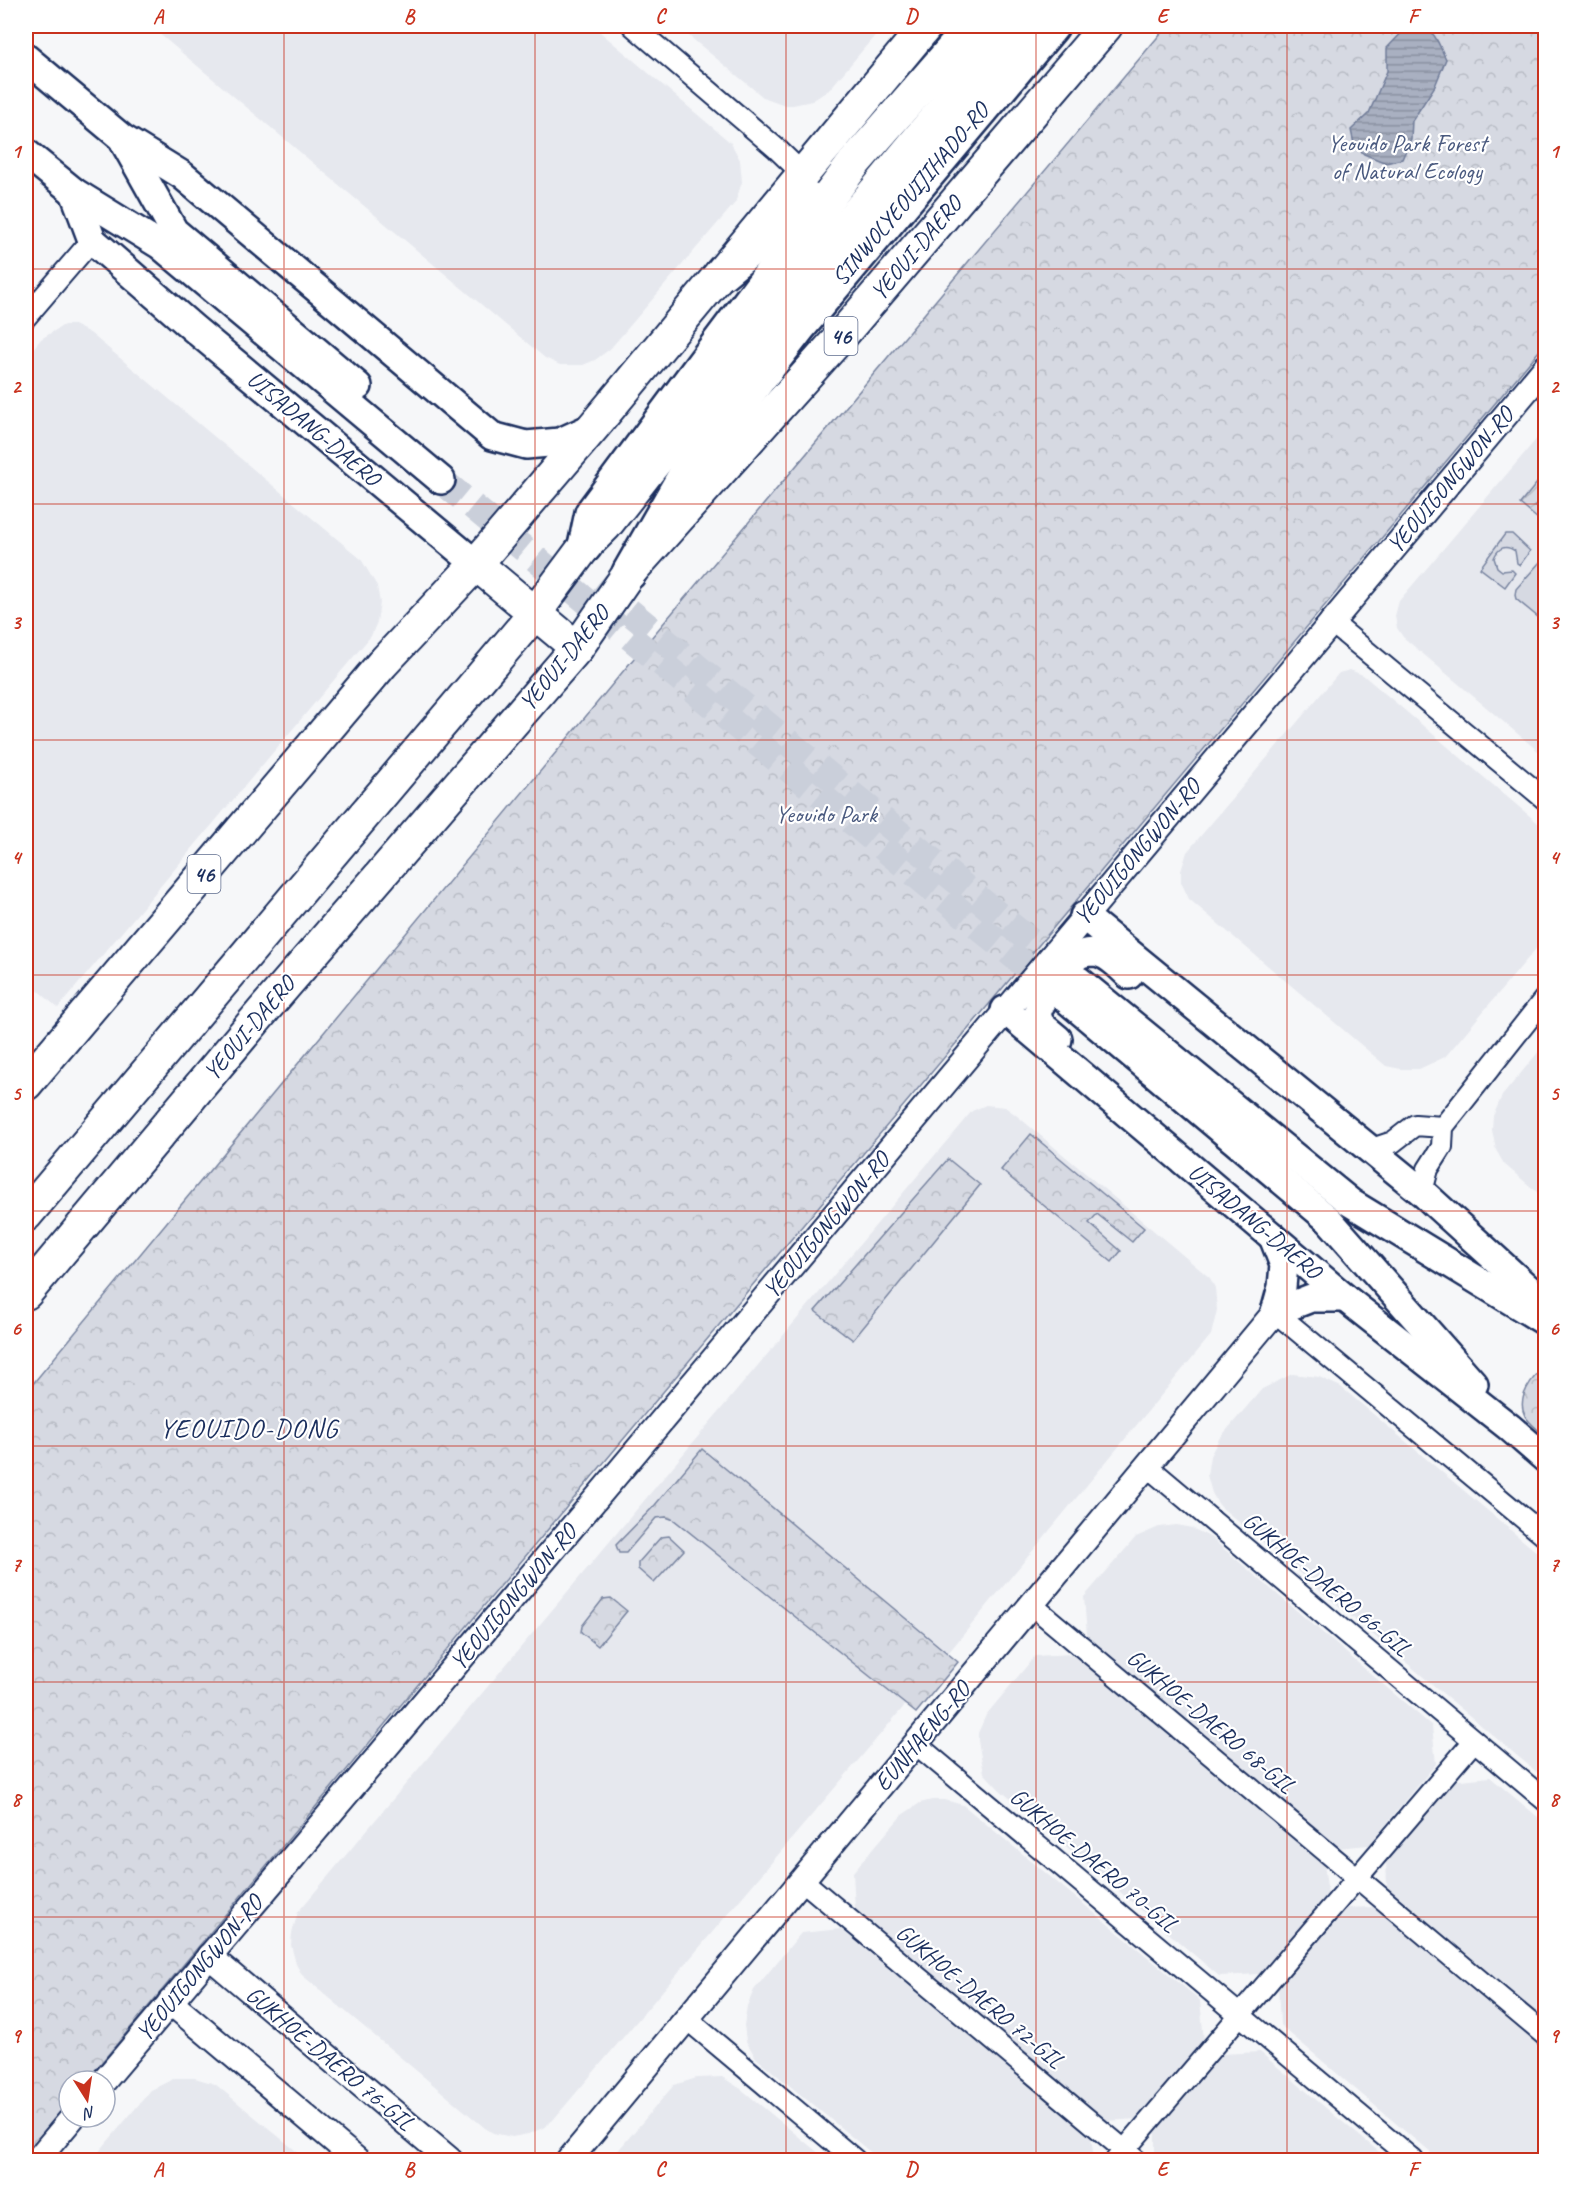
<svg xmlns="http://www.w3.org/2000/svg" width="1571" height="2186" font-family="Caveat,sans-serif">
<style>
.built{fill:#e6e8ee}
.grass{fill:#d6d9e2;stroke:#7884a0;stroke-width:1.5}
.forest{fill:url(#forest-crowns);stroke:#7884a0;stroke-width:1.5}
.garden{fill:url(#garden-furrows);stroke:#7884a0;stroke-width:1.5}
.water{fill:url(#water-rules);stroke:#707c99;stroke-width:1.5}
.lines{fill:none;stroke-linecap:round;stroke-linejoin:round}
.secondary-tunnel{stroke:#cacfda;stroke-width:27;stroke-dasharray:27 14;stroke-linecap:butt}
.minor-casing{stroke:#1b2f5e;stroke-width:24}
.tertiary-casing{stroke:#1b2f5e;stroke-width:28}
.secondary-casing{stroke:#1b2f5e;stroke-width:32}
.primary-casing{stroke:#1b2f5e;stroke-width:36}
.trunk-casing{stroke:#1b2f5e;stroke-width:38}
.minor{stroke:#fff;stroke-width:20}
.tertiary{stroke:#fff;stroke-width:24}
.secondary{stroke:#fff;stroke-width:27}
.primary{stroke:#fff;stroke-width:32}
.trunk{stroke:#fff;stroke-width:33}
.grid{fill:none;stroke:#c8321e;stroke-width:1.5;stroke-opacity:0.55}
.labels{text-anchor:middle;stroke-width:4.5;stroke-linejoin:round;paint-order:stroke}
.shield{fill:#fff;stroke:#5f6d8e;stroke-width:1.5}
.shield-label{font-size:22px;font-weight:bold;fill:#1b2f5e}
.park-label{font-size:24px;fill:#4a5a7f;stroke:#fff}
.street-label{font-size:24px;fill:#1b2f5e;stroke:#fff}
.quarter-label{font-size:27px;letter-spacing:1.5px;fill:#1b2f5e;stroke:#fff}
.neatline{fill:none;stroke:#c8321e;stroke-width:2}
.grid-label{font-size:20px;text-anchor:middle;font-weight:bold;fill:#c8321e}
</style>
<defs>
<pattern id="forest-crowns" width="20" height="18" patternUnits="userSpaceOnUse" patternTransform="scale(1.5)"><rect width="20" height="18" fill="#d6d9e2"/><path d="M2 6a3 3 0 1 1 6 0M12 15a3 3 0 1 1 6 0" fill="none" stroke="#b7bbc4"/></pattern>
<pattern id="garden-furrows" width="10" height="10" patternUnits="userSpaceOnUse" patternTransform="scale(1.5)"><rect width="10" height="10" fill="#d6d9e2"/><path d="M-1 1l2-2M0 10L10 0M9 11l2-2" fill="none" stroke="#b7bbc4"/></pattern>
<pattern id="water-rules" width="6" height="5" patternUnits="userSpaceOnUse" patternTransform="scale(1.5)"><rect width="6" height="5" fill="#a9b0c1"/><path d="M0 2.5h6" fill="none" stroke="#8990a0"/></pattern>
</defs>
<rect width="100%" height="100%" fill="#f6f7f9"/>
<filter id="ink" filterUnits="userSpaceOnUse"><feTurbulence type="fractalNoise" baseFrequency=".0167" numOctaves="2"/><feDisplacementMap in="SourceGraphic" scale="12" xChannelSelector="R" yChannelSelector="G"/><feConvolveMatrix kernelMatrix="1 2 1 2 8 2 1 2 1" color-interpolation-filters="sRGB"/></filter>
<g filter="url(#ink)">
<!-- built -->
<g class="built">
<path d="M 150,26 L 593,26 L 731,143 L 740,160 L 742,182 L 735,203 L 610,349 L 595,360 L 583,365 L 560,365 L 545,358 Z"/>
<path d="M 677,26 L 883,26 L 829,90 L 812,101 L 793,105 L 785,105 L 763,97 Z"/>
<path d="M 64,325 L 74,325 L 90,333 L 361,559 L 377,586 L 380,603 L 377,622 L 371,636 L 58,1008 L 26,980 L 26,358 L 41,339 Z"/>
<path d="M 1545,429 L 1545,757 L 1403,637 L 1397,628 L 1395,616 L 1399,601 Z"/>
<path d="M 1350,670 L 1363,675 L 1545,829 L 1545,938 L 1445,1057 L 1419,1069 L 1401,1069 L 1386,1066 L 1189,899 L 1181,882 L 1181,871 L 1187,852 L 1339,673 Z"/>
<path d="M 1545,1044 L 1545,1199 L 1504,1164 L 1496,1150 L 1492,1130 L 1493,1116 L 1502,1096 Z"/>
<path d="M 986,1105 L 1005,1107 L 1016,1115 L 1210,1278 L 1215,1288 L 1217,1310 L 1211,1335 L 906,1704 L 553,2120 L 543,2128 L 528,2134 L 512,2137 L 493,2133 L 485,2128 L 302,1975 L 296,1964 L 291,1945 L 292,1933 L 298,1912 L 972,1111 Z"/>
<path d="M 1292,1374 L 1319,1377 L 1341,1387 L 1545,1559 L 1545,1779 L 1221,1507 L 1217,1502 L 1212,1493 L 1207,1475 L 1210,1456 L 1219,1439 L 1262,1389 Z"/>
<path d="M 1177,1525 L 1192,1528 L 1210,1537 L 1432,1726 L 1436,1764 L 1369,1845 L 1337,1848 L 1087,1636 L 1084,1597 L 1136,1537 L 1159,1527 Z"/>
<path d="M 1073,1654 L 1324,1864 L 1328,1894 L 1260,1974 L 1219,1976 L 1000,1790 L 984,1773 L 978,1741 L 978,1733 L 986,1715 L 1035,1656 Z"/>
<path d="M 1490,1777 L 1545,1823 L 1545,2022 L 1387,1889 L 1386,1857 L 1451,1781 Z"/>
<path d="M 932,1800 L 945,1800 L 963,1805 L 1200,2000 L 1204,2041 L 1137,2119 L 1107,2121 L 855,1910 L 853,1872 L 902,1815 L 920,1803 Z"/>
<path d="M 1375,1907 L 1545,2050 L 1545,2160 L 1439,2160 L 1280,2025 L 1278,1986 L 1344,1908 Z"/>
<path d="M 841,1929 L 1091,2137 L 1094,2160 L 880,2160 L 756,2058 L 746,2041 L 744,2025 L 747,2006 L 754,1990 L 801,1933 Z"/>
<path d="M 1260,2052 L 1333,2114 L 1389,2160 L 1155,2160 L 1155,2133 L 1221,2054 Z"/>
<path d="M 722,2077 L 741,2089 L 827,2160 L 610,2160 L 674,2085 L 697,2078 Z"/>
<path d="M 175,2078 L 195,2078 L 215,2084 L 307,2160 L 92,2160 L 151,2090 Z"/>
</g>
<!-- grass -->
<g class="grass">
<path d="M 1505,534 L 1512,534 L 1530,551 L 1520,565 L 1517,563 L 1515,551 C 1505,544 1498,548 1494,558 L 1497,567 L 1502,571 L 1512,570 L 1515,573 L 1505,587 L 1480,568 Z"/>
<path d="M 1540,562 L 1545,563 L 1545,623 L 1516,599 L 1515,595 L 1516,589 Z"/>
</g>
<!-- forest -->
<g class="forest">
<path d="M 1167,26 L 1545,26 L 1545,344 L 761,1275 L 86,2081 L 69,2081 L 69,2102 L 26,2154 L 26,1392 L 630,663 Z"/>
<path d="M 1031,1134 L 1144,1228 L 1132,1242 L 1097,1214 L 1089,1223 L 1121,1251 L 1112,1262 L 1001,1170 Z"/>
<path d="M 948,1159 L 980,1185 L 853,1340 L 815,1311 Z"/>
<path d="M 1545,1367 L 1545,1437 C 1539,1430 1530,1424 1525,1416 C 1516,1398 1532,1377 1545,1367 Z"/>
<path d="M 702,1449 L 958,1662 L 916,1713 L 674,1520 L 666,1517 L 656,1518 L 626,1553 L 619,1553 L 616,1545 L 655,1505 Z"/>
<path d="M 669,1536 L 684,1550 L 654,1583 L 638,1569 L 638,1563 L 661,1537 Z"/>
<path d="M 611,1598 L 627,1611 L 598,1646 L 581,1632 L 582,1626 L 603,1599 Z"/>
</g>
<!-- garden -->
<path class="garden" d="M 1545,473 L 1545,493 L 1535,506 L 1545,514 L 1545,525 L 1520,504 Z"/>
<!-- water -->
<path class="water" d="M 1408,26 C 1435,25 1435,37 1446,59 L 1435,86 L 1412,121 L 1411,139 L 1402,159 L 1386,163 L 1364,154 L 1354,144 L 1351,130 L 1369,113 L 1387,71 L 1387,48 Z"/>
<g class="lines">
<!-- secondary-tunnel -->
<g class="secondary-tunnel">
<path d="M 441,480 L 1056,991"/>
<path d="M 597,585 L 1070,974"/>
</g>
<!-- minor casing -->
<g class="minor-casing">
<g id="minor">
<path d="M 633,26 L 777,149 L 802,173"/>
<path d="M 26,317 L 92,240"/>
<path d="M 1330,621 L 1546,800"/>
<path d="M 1369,1150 L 1393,1142 L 1415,1125 L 1443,1127"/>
<path d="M 1422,1192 L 1428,1169 L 1442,1147 L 1443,1127 L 1546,997"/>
<path d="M 1275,1312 L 1546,1537"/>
<path d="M 1147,1466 L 1546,1801"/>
<path d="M 1032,1605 L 1546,2036"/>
<path d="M 916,1744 L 1413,2160"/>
<path d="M 802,1880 L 1136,2160"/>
<path d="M 687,2019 L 855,2160"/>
<path d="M 1116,2160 L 1474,1741"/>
</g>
</g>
<!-- tertiary casing -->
<g class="tertiary-casing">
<g id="tertiary">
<path d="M 209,1956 L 450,2160"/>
<path d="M 170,2002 L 357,2160"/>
<path d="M 104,2081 L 622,1468 L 1546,367"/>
<path d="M 37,2160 L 73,2117"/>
<path d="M 569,2160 L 1275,1312"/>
</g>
</g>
<!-- secondary casing -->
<g class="secondary-casing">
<g id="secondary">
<path d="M 26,58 L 122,138 L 182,175 L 492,436 L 526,445 L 560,442 L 593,427"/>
<path d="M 124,142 L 174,231 L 358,386"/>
<path d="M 26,153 L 74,192 L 160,245 L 441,480"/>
<path d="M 74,192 L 92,240 L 193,328 L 476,564"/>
<path d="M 1084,916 L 1422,1192 L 1546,1305"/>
<path d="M 1078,980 L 1351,1203 L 1546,1322"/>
<path d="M 1066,999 L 1329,1220 L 1474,1384"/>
<path d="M 1005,1010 L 1345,1298 L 1509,1427 L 1546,1459"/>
<path d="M 1058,1039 L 1040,1024 L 1037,1014 C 1040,1001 1069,960 1081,954 C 1084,953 1091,952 1094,952 C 1108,953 1119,966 1129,975"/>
<path d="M 1273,1237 L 1284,1265 L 1282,1287 L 1275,1312"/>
<path d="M 1275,1312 L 1311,1298 L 1345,1298"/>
</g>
</g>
<!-- primary casing -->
<g class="primary-casing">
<g id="primary">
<path d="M 476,564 L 577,648"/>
<path d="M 26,1084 L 382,664 L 476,564 L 594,426 L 926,26"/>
<path d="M 26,1215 L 535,613 L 585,546 L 606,525 L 739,355 L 1012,26"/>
<path d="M 26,1293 L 263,1011 L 577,648 L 629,573 L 835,343 L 1106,26"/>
</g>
</g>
<!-- trunk casing -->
<g class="trunk-casing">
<g id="trunk">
<path d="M 722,273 L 810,200"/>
<path d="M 585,546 L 592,513 L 688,384 L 855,162 L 973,26"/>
<path d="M 629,573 L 688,470 L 799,327 L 1052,26"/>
</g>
</g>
<!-- minor -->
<use href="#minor" class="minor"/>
<!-- tertiary -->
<use href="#tertiary" class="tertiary"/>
<!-- secondary -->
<use href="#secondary" class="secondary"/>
<!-- primary -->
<use href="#primary" class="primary"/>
<!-- trunk -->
<use href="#trunk" class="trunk"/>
</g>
</g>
<!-- grid -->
<path class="grid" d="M 284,26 L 284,2160M 535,26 L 535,2160M 786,26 L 786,2160M 1036,26 L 1036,2160M 1287,26 L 1287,2160M 26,269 L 1546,269M 26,504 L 1546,504M 26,740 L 1546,740M 26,975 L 1546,975M 26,1211 L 1546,1211M 26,1446 L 1546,1446M 26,1682 L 1546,1682M 26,1917 L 1546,1917"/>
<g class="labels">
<!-- shield labels -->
<g class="shield">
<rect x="824.5" y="317" width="33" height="38" rx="4.5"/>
<rect x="187.5" y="855" width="33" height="38" rx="4.5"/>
</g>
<g class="shield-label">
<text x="841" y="344">46</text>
<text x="204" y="882">46</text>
</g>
<!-- park labels -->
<g class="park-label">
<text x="1407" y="151">Yeouido Park Forest<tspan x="1407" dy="28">of Natural Ecology</tspan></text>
<text x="826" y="822">Yeouido Park</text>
</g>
<!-- street labels -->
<g class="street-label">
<text transform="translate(910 194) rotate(-50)" y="8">SINWOLYEOUIJIHADO-RO</text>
<text transform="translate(916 248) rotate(-50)" y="8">YEOUI-DAERO</text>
<text transform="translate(314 428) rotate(40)" y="8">UISADANG-DAERO</text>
<text transform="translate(1450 480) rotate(-50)" y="8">YEOUIGONGWON-RO</text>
<text transform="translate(564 658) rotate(-51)" y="8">YEOUI-DAERO</text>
<text transform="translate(1137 852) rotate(-50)" y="8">YEOUIGONGWON-RO</text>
<text transform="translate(249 1028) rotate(-50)" y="8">YEOUI-DAERO</text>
<text transform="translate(1255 1221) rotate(40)" y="8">UISADANG-DAERO</text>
<text transform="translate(826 1225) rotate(-50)" y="8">YEOUIGONGWON-RO</text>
<text transform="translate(1327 1584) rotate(40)" y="8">GUKHOE-DAERO 66-GIL</text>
<text transform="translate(513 1597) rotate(-50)" y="8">YEOUIGONGWON-RO</text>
<text transform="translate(1211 1721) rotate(40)" y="8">GUKHOE-DAERO 68-GIL</text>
<text transform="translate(922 1736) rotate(-50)" y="8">EUNHAENG-RO</text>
<text transform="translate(1094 1860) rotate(40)" y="8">GUKHOE-DAERO 70-GIL</text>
<text transform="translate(199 1968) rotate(-50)" y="8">YEOUIGONGWON-RO</text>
<text transform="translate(980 1996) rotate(40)" y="8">GUKHOE-DAERO 72-GIL</text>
<text transform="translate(330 2058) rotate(40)" y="8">GUKHOE-DAERO 76-GIL</text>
</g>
<!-- quarter labels -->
<g class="quarter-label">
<text x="249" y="1437">YEOUIDO-DONG</text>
</g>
</g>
<!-- margin -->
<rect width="1571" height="2186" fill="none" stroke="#fff" stroke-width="66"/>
<!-- north arrow -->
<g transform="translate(87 2099) rotate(168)"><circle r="28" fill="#ffffff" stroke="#a4acbf" stroke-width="1.5"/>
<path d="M0-4.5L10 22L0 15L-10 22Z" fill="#c8321e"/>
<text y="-9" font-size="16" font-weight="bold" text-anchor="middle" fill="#1b2f5e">N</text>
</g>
<rect x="33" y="33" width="1505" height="2120" class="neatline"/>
<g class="grid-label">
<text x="158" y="23">A</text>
<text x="409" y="23">B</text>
<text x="660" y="23">C</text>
<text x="911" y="23">D</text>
<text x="1162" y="23">E</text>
<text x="1413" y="23">F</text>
<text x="16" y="158">1</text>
<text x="1554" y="158">1</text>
<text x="16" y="393">2</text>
<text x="1554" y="393">2</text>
<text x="16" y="629">3</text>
<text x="1554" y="629">3</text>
<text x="16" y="864">4</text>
<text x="1554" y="864">4</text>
<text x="16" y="1100">5</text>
<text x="1554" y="1100">5</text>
<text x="16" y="1335">6</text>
<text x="1554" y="1335">6</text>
<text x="16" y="1571">7</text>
<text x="1554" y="1571">7</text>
<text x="16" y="1806">8</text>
<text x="1554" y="1806">8</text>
<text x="16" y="2042">9</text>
<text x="1554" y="2042">9</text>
<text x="158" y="2176">A</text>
<text x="409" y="2176">B</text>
<text x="660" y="2176">C</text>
<text x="911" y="2176">D</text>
<text x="1162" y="2176">E</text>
<text x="1413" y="2176">F</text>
</g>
</svg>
